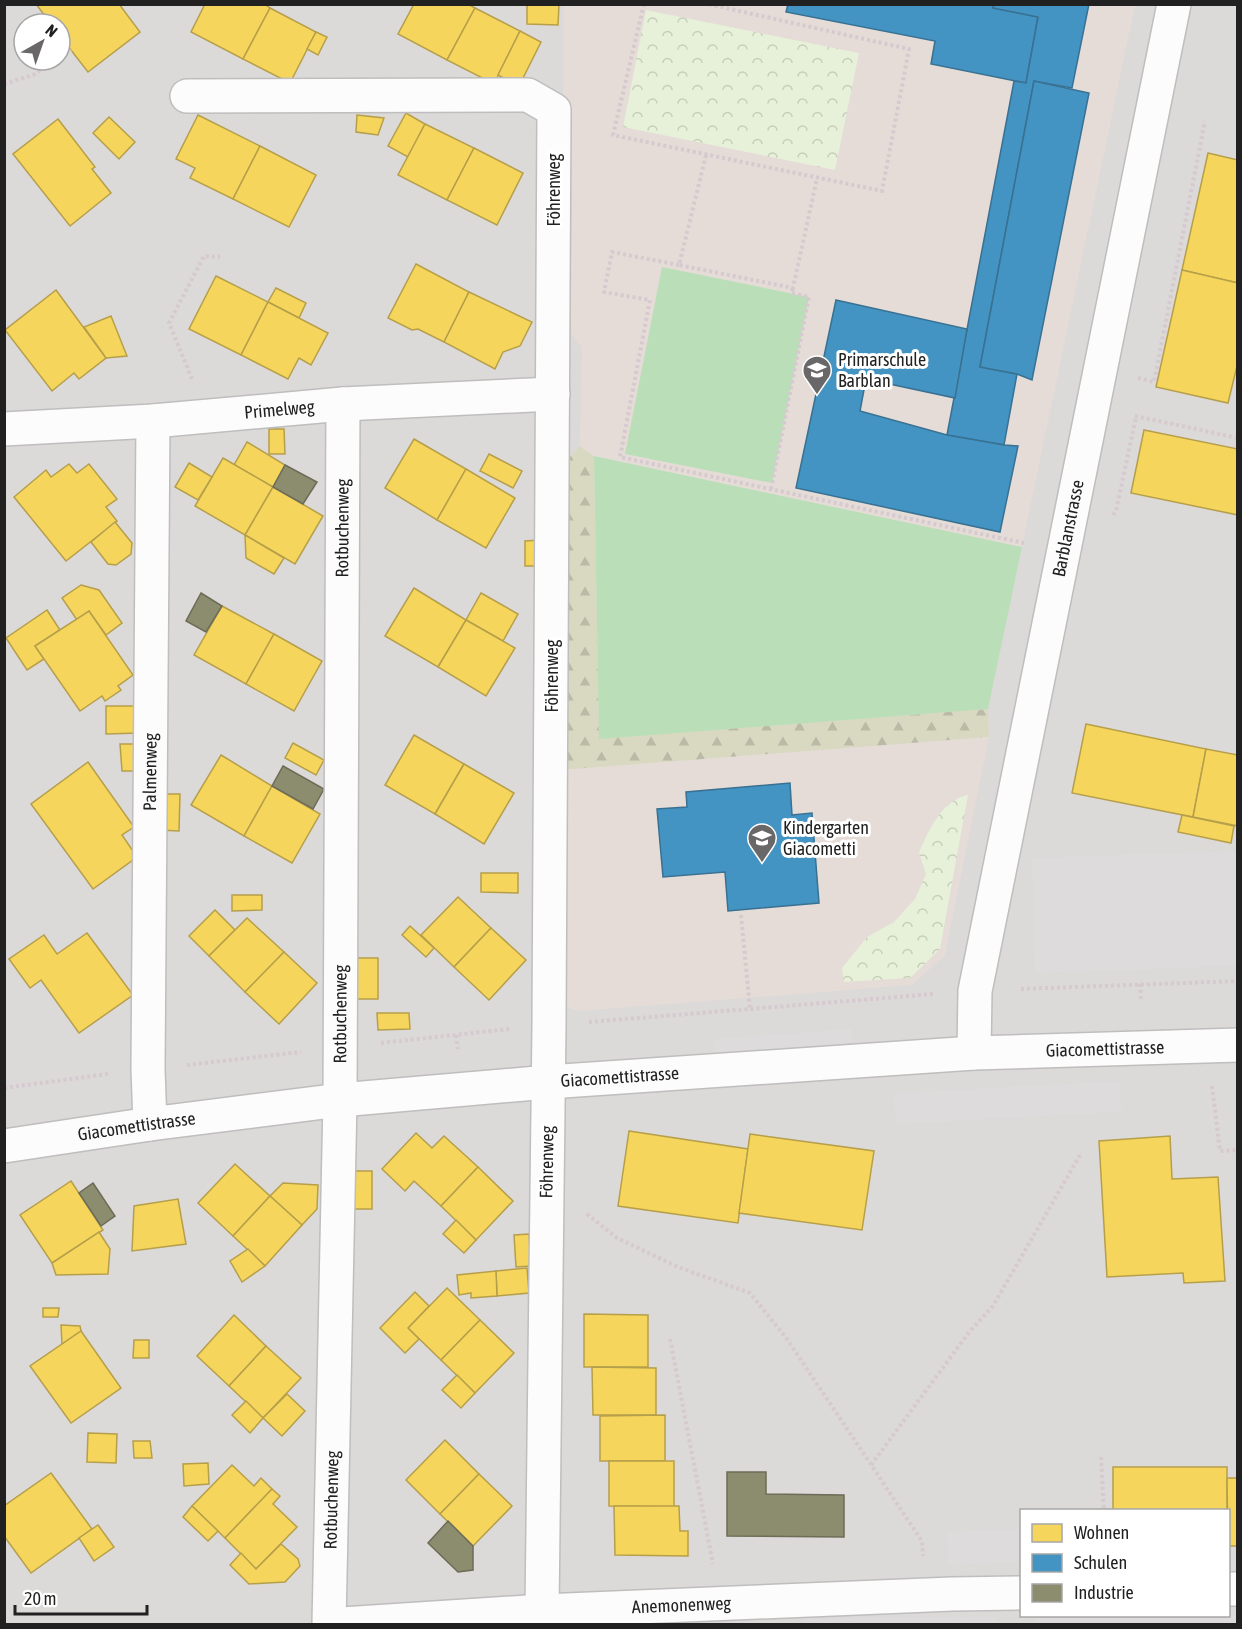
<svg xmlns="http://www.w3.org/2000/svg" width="1242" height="1629" font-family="'Asap Condensed',sans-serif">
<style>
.residential{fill:#dcd9d9;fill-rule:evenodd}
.education{fill:#e5dcd7}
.religious{fill:#dddbdb}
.forest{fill:url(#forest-firs)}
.park{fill:url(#park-crowns)}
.pitch{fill:#badfb8}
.homes{fill:#f6d55c;stroke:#b69f4a;stroke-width:1.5}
.schools{fill:#4393c3;stroke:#397192;stroke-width:1.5}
.industry{fill:#8c8c6e;stroke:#6c6c57;stroke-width:1.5}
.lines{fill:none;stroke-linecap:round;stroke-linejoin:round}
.minor-casing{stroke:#bfbdbd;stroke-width:36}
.path{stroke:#d6c9cf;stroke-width:4;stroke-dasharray:3 3;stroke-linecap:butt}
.minor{stroke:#fcfcfc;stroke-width:33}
.labels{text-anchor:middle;stroke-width:6;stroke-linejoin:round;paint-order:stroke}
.street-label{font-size:18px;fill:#212121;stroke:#fff}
.poi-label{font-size:18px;fill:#212121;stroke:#fff;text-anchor:start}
</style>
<defs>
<pattern id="forest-firs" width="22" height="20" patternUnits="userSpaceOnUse" patternTransform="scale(1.5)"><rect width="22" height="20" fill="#d9d9c2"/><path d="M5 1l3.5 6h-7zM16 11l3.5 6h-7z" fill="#babaa6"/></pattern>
<pattern id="park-crowns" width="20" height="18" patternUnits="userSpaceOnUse" patternTransform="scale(1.5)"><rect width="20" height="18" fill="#e7f0d9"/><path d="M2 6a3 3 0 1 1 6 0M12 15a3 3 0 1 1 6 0" fill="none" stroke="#c6ceba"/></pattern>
</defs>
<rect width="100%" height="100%" fill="#eeeaea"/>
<!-- residential -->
<path class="residential" d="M 5,5 L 1237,5 L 1237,1624 L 5,1624 ZM 24,24 L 60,24 L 60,60 L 24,60 ZM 1022,1510 L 1228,1510 L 1228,1616 L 1022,1616 Z"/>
<!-- education -->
<path class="education" d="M 563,5 L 1135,5 L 988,709 L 989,737 L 945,955 L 912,985 L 580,1011 L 569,1008 L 561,993 L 566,461 L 580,446 L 582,347 L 564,325 Z"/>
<!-- religious -->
<g class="religious">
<path d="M 1237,851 L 1237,966 L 1035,973 L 1032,858 Z"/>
<path d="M 851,1029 L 852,1043 L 715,1053 L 714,1039 Z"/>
<path d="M 1120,1081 L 1121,1112 L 896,1124 L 894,1093 Z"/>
<path d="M 1021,1529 L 1021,1562 L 949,1565 L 947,1532 Z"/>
<path d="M 1228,1615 L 1237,1615 L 1237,1624 L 1035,1624 L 1035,1617 Z"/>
<path d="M 996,1617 L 996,1624 L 804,1624 L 804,1619 Z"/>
</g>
<!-- forest -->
<path class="forest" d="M 580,446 L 594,456 L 599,738 L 988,709 L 989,737 L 560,770 L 566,461 Z"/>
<!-- park -->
<g class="park">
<path d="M 646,10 L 859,53 L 835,170 L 623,127 Z"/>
<path d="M 968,795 L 940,949 L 910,978 L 844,982 L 842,968 L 867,937 L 894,922 L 915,899 L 926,874 L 919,853 C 928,831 942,800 968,795 Z"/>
</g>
<!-- pitch -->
<g class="pitch">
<path d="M 662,267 L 809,297 L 772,483 L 625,454 Z"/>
<path d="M 594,456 L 1022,547 L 988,709 L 599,739 Z"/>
</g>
<!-- homes -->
<g class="homes">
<path d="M 36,4 L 119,4 L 140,32 L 88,72 L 60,36 L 60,24 L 51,24 Z"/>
<path d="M 205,4 L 264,4 L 270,8 L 243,59 L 191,32 Z"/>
<path d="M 414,4 L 468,4 L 475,8 L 447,60 L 398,34 Z"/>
<path d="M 527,4 L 559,4 L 558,25 L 527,24 Z"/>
<path d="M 270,8 L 316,32 L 290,83 L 243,59 Z"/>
<path d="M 475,8 L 520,31 L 494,84 L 447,60 Z"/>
<path d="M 520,31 L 541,42 L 519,86 L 498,75 Z"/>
<path d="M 316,32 L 327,37 L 318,55 L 307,49 Z"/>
<path d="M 406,113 L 425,124 L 408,157 L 388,146 Z"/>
<path d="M 198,115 L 260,146 L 233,199 L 190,178 L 195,168 L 176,159 Z"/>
<path d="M 357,115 L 384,118 L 378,135 L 356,132 Z"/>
<path d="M 109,117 L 135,142 L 119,159 L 93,133 Z"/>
<path d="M 58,119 L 95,167 L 92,169 L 111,193 L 70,226 L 13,154 Z"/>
<path d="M 425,124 L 474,148 L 447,200 L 398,175 Z"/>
<path d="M 260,146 L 316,175 L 289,227 L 233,199 Z"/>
<path d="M 474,148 L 523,173 L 497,225 L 447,200 Z"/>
<path d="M 1208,153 L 1238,160 L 1238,283 L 1182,270 Z"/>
<path d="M 416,264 L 469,292 L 444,342 L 418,329 L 412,330 L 388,318 Z"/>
<path d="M 1182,270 L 1238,283 L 1238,362 L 1228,403 L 1156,387 Z"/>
<path d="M 216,276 L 268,302 L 241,355 L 189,329 Z"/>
<path d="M 276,288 L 306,303 L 299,318 L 268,302 Z"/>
<path d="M 56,290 L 106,358 L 79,379 L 74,373 L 52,391 L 5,330 Z"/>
<path d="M 469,292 L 532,322 L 520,346 L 503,352 L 495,369 L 444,342 Z"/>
<path d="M 268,302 L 328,333 L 311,365 L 299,358 L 288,379 L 241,355 Z"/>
<path d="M 111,316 L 127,356 L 106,358 L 84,327 Z"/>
<path d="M 269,429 L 284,429 L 285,454 L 269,454 Z"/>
<path d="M 1144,430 L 1238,449 L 1238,515 L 1131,493 Z"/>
<path d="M 414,439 L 466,469 L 437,520 L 385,488 Z"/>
<path d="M 247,442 L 285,465 L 273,487 L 234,465 Z"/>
<path d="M 489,454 L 522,471 L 513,488 L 480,471 Z"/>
<path d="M 223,458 L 273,487 L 245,535 L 195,506 Z"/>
<path d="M 189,463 L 212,477 L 198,500 L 175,487 Z"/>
<path d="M 69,464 L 77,473 L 89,464 L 117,499 L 106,507 L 117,521 L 66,561 L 14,497 L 46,470 L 51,477 Z"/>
<path d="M 466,469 L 515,498 L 486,548 L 437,520 Z"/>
<path d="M 273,487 L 323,516 L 295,564 L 245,535 Z"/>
<path d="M 115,522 L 132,543 L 131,554 L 116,565 L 108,564 L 91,542 Z"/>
<path d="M 245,535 L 284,558 L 274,574 L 246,558 Z"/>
<path d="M 540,540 L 540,566 L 525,566 L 525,541 Z"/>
<path d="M 81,585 L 99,590 L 122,623 L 106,635 L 89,611 L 77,620 L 62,598 Z"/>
<path d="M 414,588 L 466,620 L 438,667 L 385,636 Z"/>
<path d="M 481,593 L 518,614 L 503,641 L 466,620 Z"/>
<path d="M 222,606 L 274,634 L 246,684 L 194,655 Z"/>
<path d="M 47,610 L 60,630 L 35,646 L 44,659 L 27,670 L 6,638 Z"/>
<path d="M 89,611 L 133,675 L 118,686 L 121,690 L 105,701 L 102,696 L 80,711 L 35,646 Z"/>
<path d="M 466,620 L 515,648 L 486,696 L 438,667 Z"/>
<path d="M 274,634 L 322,661 L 294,711 L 246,684 Z"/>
<path d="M 106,706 L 139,706 L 139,733 L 106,734 Z"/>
<path d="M 1086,724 L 1206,749 L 1193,817 L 1072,793 Z"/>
<path d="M 414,735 L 464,764 L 435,814 L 385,785 Z"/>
<path d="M 293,743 L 324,760 L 316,775 L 285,758 Z"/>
<path d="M 120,744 L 135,744 L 137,771 L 122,771 Z"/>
<path d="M 1206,749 L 1238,755 L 1238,826 L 1193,817 Z"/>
<path d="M 221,755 L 272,786 L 244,836 L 191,805 Z"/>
<path d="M 88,762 L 134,827 L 122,835 L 137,857 L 93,889 L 31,804 Z"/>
<path d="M 464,764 L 514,793 L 484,844 L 435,814 Z"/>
<path d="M 272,786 L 320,814 L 292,863 L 244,836 Z"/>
<path d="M 161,794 L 180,794 L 179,831 L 159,830 Z"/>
<path d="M 1182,815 L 1234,826 L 1231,843 L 1178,832 Z"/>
<path d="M 481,873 L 518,873 L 518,893 L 481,892 Z"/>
<path d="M 232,895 L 262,895 L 262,910 L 232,911 Z"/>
<path d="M 458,897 L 491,928 L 454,967 L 421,935 Z"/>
<path d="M 215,910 L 235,930 L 209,956 L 189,936 Z"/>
<path d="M 247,918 L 284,952 L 245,992 L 209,956 Z"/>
<path d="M 410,926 L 434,948 L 426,957 L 402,935 Z"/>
<path d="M 491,928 L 526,960 L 489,1000 L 454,967 Z"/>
<path d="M 87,933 L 133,995 L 79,1033 L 41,980 L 30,988 L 9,959 L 44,935 L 57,954 Z"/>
<path d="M 284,952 L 317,983 L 279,1024 L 245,992 Z"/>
<rect x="355" y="958" width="23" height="41"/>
<path d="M 377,1013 L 409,1013 L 410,1029 L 378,1030 Z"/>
<path d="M 629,1131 L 748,1149 L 738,1223 L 618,1206 Z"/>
<path d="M 416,1133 L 432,1148 L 444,1136 L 478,1167 L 441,1206 L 414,1181 L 405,1191 L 382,1169 Z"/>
<path d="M 750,1134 L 874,1151 L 862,1230 L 739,1213 Z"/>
<path d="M 1170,1136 L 1172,1179 L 1218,1177 L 1225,1281 L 1184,1283 L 1183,1273 L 1107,1277 L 1099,1141 Z"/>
<path d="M 235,1164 L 270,1196 L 233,1236 L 198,1203 Z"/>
<path d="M 478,1167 L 513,1201 L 476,1240 L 441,1206 Z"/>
<rect x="352" y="1171" width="20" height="38"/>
<path d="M 71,1181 L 103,1230 L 52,1263 L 20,1215 Z"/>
<path d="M 283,1183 L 318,1185 L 317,1209 L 302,1225 L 270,1196 Z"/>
<path d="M 270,1196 L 302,1225 L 265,1266 L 233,1236 Z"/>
<path d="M 178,1199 L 186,1244 L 132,1251 L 134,1206 Z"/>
<path d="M 456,1220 L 476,1240 L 464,1253 L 443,1234 Z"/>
<path d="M 99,1232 L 110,1249 L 108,1274 L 56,1275 L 52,1263 Z"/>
<path d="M 529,1234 L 531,1266 L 516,1267 L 514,1235 Z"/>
<path d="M 248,1249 L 265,1266 L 242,1282 L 230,1261 Z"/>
<path d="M 527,1268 L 529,1293 L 497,1296 L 496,1271 Z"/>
<path d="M 496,1271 L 497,1296 L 471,1298 L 471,1293 L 459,1295 L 457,1275 Z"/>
<path d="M 447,1288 L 480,1320 L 441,1360 L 408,1328 Z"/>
<path d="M 415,1292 L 429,1306 L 408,1328 L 419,1339 L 405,1353 L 380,1328 Z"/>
<path d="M 43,1308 L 59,1308 L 58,1317 L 43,1317 Z"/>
<path d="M 584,1314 L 648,1315 L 648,1367 L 584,1367 Z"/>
<path d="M 234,1315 L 266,1346 L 229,1386 L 197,1356 Z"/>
<path d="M 480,1320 L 514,1353 L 475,1393 L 441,1360 Z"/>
<path d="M 61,1325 L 80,1326 L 81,1331 L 62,1344 Z"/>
<path d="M 81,1331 L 121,1388 L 71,1423 L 30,1366 Z"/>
<path d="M 134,1340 L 149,1340 L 149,1358 L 133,1358 Z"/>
<path d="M 266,1346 L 301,1378 L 263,1418 L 229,1386 Z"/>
<path d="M 592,1367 L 656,1368 L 656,1415 L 593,1415 Z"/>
<path d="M 457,1375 L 475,1393 L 461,1408 L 442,1390 Z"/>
<path d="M 287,1394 L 305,1411 L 282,1436 L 263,1418 Z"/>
<path d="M 246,1401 L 263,1418 L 250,1433 L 232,1415 Z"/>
<path d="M 665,1415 L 665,1461 L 600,1461 L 600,1416 Z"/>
<path d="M 88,1433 L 117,1434 L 116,1463 L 87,1462 Z"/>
<path d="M 445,1440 L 479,1474 L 440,1514 L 406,1480 Z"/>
<path d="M 133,1441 L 150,1441 L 152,1458 L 134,1458 Z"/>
<path d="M 609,1461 L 674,1461 L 674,1507 L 609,1506 Z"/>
<path d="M 208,1463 L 209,1484 L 184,1486 L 183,1464 Z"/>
<path d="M 232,1465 L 254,1486 L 261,1478 L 272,1489 L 225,1538 L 192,1506 Z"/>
<rect x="1113" y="1467" width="114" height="43"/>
<path d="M 51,1473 L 92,1529 L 31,1573 L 4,1536 L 4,1506 Z"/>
<path d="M 479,1474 L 512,1506 L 473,1546 L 440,1514 Z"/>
<path d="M 1227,1478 L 1238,1478 L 1238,1546 L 1228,1546 Z"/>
<path d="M 272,1489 L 280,1496 L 273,1504 L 297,1527 L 256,1569 L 225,1538 Z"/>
<path d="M 192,1506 L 218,1531 L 208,1541 L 183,1517 Z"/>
<path d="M 614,1506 L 679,1506 L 680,1531 L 688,1531 L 688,1556 L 615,1555 Z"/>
<path d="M 98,1525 L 114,1547 L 94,1561 L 79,1538 Z"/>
<path d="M 281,1544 L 298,1559 L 300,1566 L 285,1582 L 249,1584 L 230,1565 L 241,1553 L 256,1569 Z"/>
</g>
<!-- schools -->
<g class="schools">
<path d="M 788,4 L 994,4 L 993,8 L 1038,17 L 1026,83 L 931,64 L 935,41 L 786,12 Z"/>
<path d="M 994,4 L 1089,4 L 1072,88 L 1034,81 L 980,367 L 1017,374 L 1004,445 L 947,435 L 1014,81 L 1026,83 L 1038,17 L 993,8 Z"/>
<path d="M 1034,81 L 1089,93 L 1032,380 L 1017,374 L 980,367 Z"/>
<path d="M 836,300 L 967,329 L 955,398 L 866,379 L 860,411 L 947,435 L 1004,445 L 1018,446 L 1000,532 L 796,488 Z"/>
<path d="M 790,783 L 792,815 L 812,813 L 819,903 L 728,911 L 725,872 L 663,877 L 657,809 L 687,807 L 686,792 Z"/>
</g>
<!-- industry -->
<g class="industry">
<path d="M 285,465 L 317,482 L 303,504 L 273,487 Z"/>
<path d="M 201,593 L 222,606 L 206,632 L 186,621 Z"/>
<path d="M 283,766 L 324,789 L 313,809 L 272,786 Z"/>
<path d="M 93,1183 L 115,1216 L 101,1226 L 79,1193 Z"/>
<path d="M 727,1472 L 766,1472 L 766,1494 L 844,1495 L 844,1537 L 727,1536 Z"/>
<path d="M 448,1521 L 473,1546 L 473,1570 L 458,1572 L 428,1543 Z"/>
</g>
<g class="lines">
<!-- minor casing -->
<g class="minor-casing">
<g id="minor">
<path d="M 187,96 L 528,95 L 554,110 L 549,1025 L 542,1611"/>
<path id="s1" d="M 4,429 L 153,421 L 343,404 L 553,394"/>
<path id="s2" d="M 974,1053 L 975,991 L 1174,4"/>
<path id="s3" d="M 150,1124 L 148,1069 L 153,421"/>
<path id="s4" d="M 4,1146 L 150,1124 L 340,1100 L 548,1082 L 974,1053 L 1238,1045"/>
<path d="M 1228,1589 L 1238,1589"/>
<path id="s5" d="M 329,1624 L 340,1100 L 343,404"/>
<path id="s6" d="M 342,1624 L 542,1611 L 952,1594 L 1022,1593"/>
</g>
</g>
<!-- path -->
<g class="path">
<path d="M 644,4 L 613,135 L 882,191 L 909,49 L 708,4"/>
<path d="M 60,57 L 71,50"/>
<path d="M 4,84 L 33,75 L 56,60"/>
<path d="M 706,155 L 679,265 L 793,288 L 817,178"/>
<path d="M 679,265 L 612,252 L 604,292 L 650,300 L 620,457 L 1024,543"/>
<path d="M 1138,378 L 1154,382 L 1205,121"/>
<path d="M 192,379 L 169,323 L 204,256 L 220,257"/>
<path d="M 1135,416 L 1238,438"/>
<path d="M 771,489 L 809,297 L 791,293 L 793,288"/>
<path d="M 1113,515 L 1116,511 L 1136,417"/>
<path d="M 741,915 L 750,1009"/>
<path d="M 1140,984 L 1141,1000"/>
<path d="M 1021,989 L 1238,981"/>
<path d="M 589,1022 L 934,994"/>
<path d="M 456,1035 L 458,1049"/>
<path d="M 381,1043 L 510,1029"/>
<path d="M 187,1065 L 301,1052"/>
<path d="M 1212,1086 L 1220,1151 L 1238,1150"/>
<path d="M 4,1088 L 108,1074"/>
<path d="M 587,1214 L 617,1238 L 678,1267 L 750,1293 L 787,1339 L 922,1541 L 923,1556"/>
<path d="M 670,1339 L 713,1564"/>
<path d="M 1101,1457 L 1104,1510"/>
<path d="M 871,1465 L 970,1331 L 993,1306 L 1080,1155"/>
</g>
<!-- minor -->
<use href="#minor" class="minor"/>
</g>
<!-- icons -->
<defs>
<g id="school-pin" transform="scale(1.5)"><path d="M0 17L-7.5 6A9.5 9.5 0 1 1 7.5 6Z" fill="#696767" stroke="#fff"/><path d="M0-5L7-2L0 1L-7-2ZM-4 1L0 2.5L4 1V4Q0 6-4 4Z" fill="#fff"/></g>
</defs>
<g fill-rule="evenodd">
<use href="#school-pin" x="817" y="370"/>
<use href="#school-pin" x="762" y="838"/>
</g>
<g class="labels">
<!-- street labels -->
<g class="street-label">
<text transform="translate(554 190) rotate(-90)" y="6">Föhrenweg</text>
<text dy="6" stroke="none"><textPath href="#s1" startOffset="276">Primelweg</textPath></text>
<text dy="6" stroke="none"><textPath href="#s5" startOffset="1096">Rotbuchenweg</textPath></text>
<text dy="6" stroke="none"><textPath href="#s2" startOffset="534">Barblanstrasse</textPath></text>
<text transform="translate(552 676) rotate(-90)" y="6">Föhrenweg</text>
<text dy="6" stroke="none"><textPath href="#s3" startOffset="352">Palmenweg</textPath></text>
<text dy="6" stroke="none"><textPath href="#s5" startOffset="610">Rotbuchenweg</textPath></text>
<text dy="6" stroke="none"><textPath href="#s4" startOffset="1106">Giacomettistrasse</textPath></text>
<text dy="6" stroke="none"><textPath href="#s4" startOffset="620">Giacomettistrasse</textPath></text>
<text dy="6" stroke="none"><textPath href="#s4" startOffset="134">Giacomettistrasse</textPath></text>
<text transform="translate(547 1162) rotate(-89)" y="6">Föhrenweg</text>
<text dy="6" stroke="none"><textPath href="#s5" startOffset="124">Rotbuchenweg</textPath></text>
<text dy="6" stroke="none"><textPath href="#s6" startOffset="340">Anemonenweg</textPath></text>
</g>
<!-- poi labels -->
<g class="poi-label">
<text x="838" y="366">Primarschule<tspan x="838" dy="21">Barblan</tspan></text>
<text x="783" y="834">Kindergarten<tspan x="783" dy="21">Giacometti</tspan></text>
</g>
</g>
<!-- border -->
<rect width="1242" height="1629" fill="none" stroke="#212121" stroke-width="12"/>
<!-- legend -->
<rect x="1020" y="1509" width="210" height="108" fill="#ffffff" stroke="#a6a6a6" stroke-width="1.5"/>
<rect x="1032" y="1524" width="30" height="18" fill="#f6d55c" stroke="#a6a6a6" stroke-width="1.5"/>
<text x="1074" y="1539" font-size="18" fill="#212121">Wohnen</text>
<rect x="1032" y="1554" width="30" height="18" fill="#4393c3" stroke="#a6a6a6" stroke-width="1.5"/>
<text x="1074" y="1569" font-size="18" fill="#212121">Schulen</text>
<rect x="1032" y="1584" width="30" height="18" fill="#8c8c6e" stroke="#a6a6a6" stroke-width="1.5"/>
<text x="1074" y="1599" font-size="18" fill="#212121">Industrie</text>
<!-- north arrow -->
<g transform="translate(42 42) rotate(40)"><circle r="28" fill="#ffffff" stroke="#a6a6a6" stroke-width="1.5"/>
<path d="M0-4.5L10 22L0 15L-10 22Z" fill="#696767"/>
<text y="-9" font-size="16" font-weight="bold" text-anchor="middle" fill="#212121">N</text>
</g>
<!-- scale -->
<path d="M15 1605v9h132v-9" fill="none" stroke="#212121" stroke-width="3"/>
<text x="24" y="1605" font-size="18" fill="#212121" stroke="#ffffff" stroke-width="4.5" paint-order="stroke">20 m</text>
</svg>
